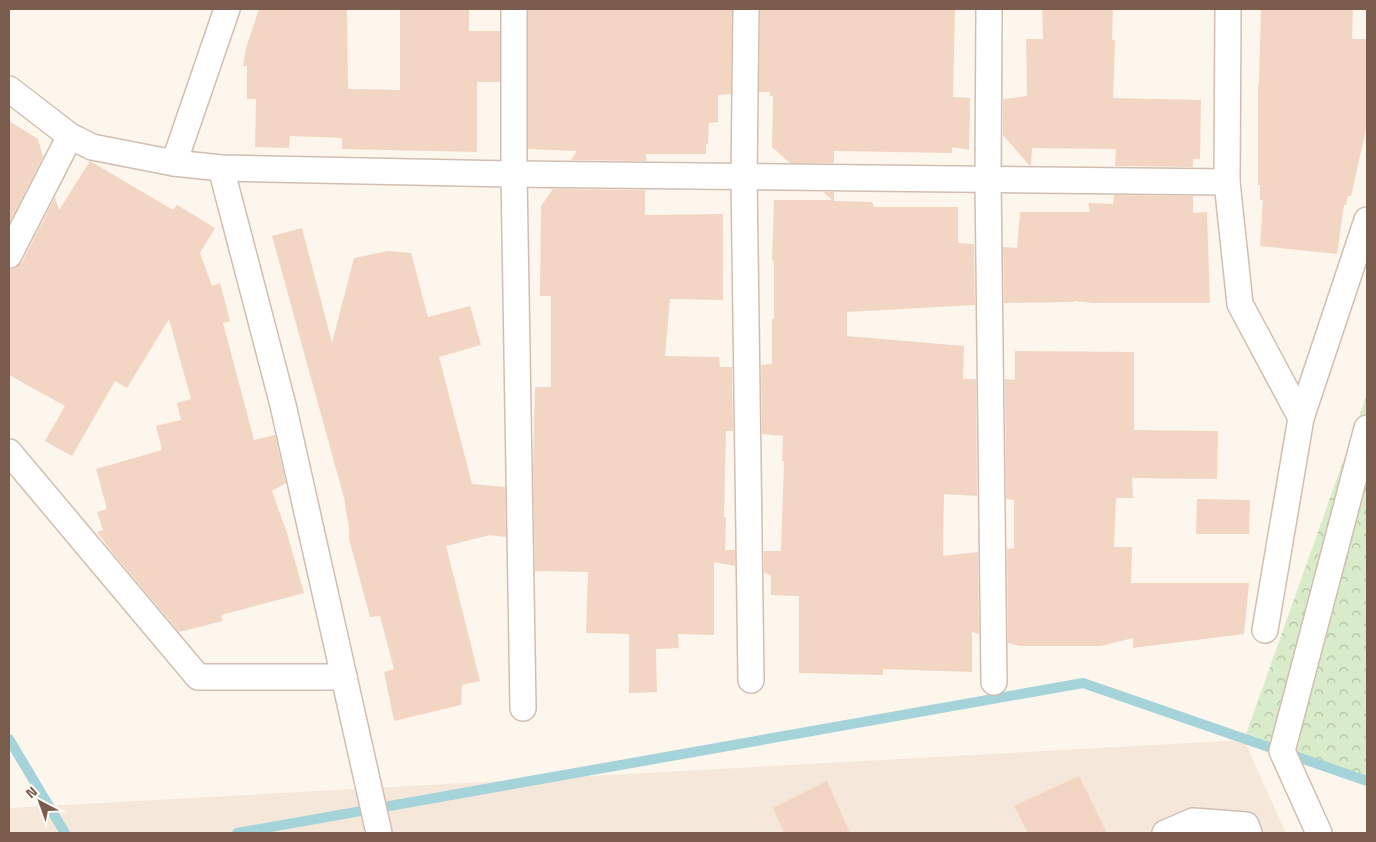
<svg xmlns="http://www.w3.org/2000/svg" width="1376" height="842" font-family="'Titillium Web',sans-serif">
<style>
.residential{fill:#f5e8da}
.forest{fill:url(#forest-crowns)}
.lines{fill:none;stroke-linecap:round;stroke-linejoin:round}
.stream{stroke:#a5d3da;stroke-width:10}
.building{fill:#f3d5c3}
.minor-casing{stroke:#d1beb0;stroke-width:28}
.minor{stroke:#fff;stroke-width:25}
</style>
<defs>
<pattern id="forest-crowns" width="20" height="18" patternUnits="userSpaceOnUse" patternTransform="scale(1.25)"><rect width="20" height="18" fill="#d8ecc9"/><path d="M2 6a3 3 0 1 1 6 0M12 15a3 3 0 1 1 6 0" fill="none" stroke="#b4c2a5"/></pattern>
</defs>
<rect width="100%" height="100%" fill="#fdf6ec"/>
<!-- residential -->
<path class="residential" d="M 1244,740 L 1286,833 L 9,833 L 9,808 Z"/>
<!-- forest -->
<path class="forest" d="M 1367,394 L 1367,782 L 1244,740 Z"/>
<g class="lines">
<!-- stream -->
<g class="stream">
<path d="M 9,739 L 65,833"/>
<path d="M 237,833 L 1083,683 L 1367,781"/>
</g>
</g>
<!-- building -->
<g class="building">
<path d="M 259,9 L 347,9 L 348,89 L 400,90 L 400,9 L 469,9 L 469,31 L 500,31 L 500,82 L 477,82 L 477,152 L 342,149 L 342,138 L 290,136 L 289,148 L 255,147 L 256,99 L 247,99 L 247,66 L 243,66 L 246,48 Z"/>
<path d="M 528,9 L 732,9 L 731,94 L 718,95 L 718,122 L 709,123 L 708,144 L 706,144 L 706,154 L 646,154 L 646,161 L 571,160 L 577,151 L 528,149 Z"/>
<path d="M 760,9 L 955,9 L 953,97 L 970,98 L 969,150 L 952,147 L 952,153 L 834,151 L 834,163 L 790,163 L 772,147 L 773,96 L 770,96 L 770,92 L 759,92 Z"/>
<path d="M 1042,9 L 1113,9 L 1112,40 L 1115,40 L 1113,98 L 1201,100 L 1200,159 L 1193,159 L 1193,167 L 1115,166 L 1116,149 L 1032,148 L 1031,165 L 1029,165 L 1003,135 L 1003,99 L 1027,96 L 1026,39 L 1043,39 Z"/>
<path d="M 1261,9 L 1353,9 L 1352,39 L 1367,39 L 1367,125 L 1351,196 L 1348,196 L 1346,205 L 1344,205 L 1337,254 L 1260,246 L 1263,200 L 1260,200 L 1260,185 L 1258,185 L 1258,84 L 1259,84 Z"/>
<path d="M 9,121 L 38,139 L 43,157 L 9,224 Z"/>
<path d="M 90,161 L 173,210 L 177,205 L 215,228 L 200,253 L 212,286 L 220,283 L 230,321 L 223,323 L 254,440 L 275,435 L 286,483 L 272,491 L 287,533 L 304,593 L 221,615 L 223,621 L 179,632 L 112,552 L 97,532 L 103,530 L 97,512 L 107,509 L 96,469 L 162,450 L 156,426 L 181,420 L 177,403 L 191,399 L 169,319 L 127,388 L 115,381 L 72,456 L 45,441 L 65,406 L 9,375 L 9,269 L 16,267 L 22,262 L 55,197 L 59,210 Z"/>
<path d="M 553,189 L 645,190 L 645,215 L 723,214 L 723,300 L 670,299 L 665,356 L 719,357 L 720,367 L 732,367 L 733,431 L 726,431 L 724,517 L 726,517 L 725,550 L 735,550 L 735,566 L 714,562 L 714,635 L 678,634 L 679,648 L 656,649 L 657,692 L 629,693 L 629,634 L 586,633 L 588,572 L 535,571 L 533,469 L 535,387 L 551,387 L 551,296 L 540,296 L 541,206 Z"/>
<path d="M 823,192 L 834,192 L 834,201 L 872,202 L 874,207 L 958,207 L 958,243 L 974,244 L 975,305 L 847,312 L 847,336 L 964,346 L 963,379 L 976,379 L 977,496 L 944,494 L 943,556 L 978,552 L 979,634 L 972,632 L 972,672 L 883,669 L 883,675 L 799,673 L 799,596 L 771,595 L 771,575 L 764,573 L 764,551 L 781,551 L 784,461 L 782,461 L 783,436 L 762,434 L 761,365 L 772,364 L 772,318 L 774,319 L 774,260 L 772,261 L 774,200 L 832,200 Z"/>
<path d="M 1114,195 L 1193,196 L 1193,213 L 1207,212 L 1210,303 L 1093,303 L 1074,301 L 1074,302 L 1004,303 L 1003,247 L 1017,248 L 1020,212 L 1090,212 L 1088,203 L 1113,204 Z"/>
<path d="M 302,228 L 332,343 L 354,258 L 388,251 L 411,253 L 428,317 L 470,306 L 481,345 L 439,357 L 472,484 L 505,487 L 506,537 L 490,535 L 446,546 L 480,681 L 462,685 L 461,705 L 394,721 L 384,672 L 394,669 L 380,616 L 370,617 L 349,539 L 349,528 L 344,498 L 272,236 Z"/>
<path d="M 1015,351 L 1134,352 L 1134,430 L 1218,431 L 1217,479 L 1132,478 L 1133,498 L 1116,498 L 1114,547 L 1132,547 L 1131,583 L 1249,583 L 1244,634 L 1133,648 L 1133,638 L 1101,646 L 1020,646 L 1008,643 L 1007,549 L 1014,548 L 1014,500 L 1006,499 L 1005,379 L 1015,380 Z"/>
<path d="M 1197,499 L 1250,500 L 1249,534 L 1196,534 Z"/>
<path d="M 1079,776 L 1107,833 L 1028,833 L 1014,806 Z"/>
<path d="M 827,781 L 850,833 L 784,833 L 773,808 Z"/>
</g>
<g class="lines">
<!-- minor casing -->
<g class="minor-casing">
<g id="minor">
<path d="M 514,9 L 514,174 L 523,708"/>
<path d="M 746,9 L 744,177 L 751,680"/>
<path d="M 989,9 L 988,179 L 994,682"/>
<path d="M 1228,9 L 1227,182 L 1240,304 L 1301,418"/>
<path d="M 9,89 L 70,136 L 92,147 L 174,163 L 221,168 L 514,174 L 1227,182"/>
<path d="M 174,163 L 227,9"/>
<path d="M 221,168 L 283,405 L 379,833"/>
<path d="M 9,255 L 70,136"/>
<path d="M 9,452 L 198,677 L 344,677"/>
<path d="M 1265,630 L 1301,418 L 1367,220"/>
<path d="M 1165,833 L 1193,821 L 1246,825 L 1249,833"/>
<path d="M 1319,833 L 1282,751 L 1367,428"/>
</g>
</g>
<!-- minor -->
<use href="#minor" class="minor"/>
</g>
<!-- border -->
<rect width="1376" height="842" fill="none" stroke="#7a5c4d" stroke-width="20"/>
<!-- north arrow -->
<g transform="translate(40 802) rotate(319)" stroke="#fffaf3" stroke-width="4" paint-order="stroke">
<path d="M0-4L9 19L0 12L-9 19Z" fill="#7a5c4d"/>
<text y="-8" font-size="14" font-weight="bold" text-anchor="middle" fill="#7a5c4d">N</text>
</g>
</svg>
